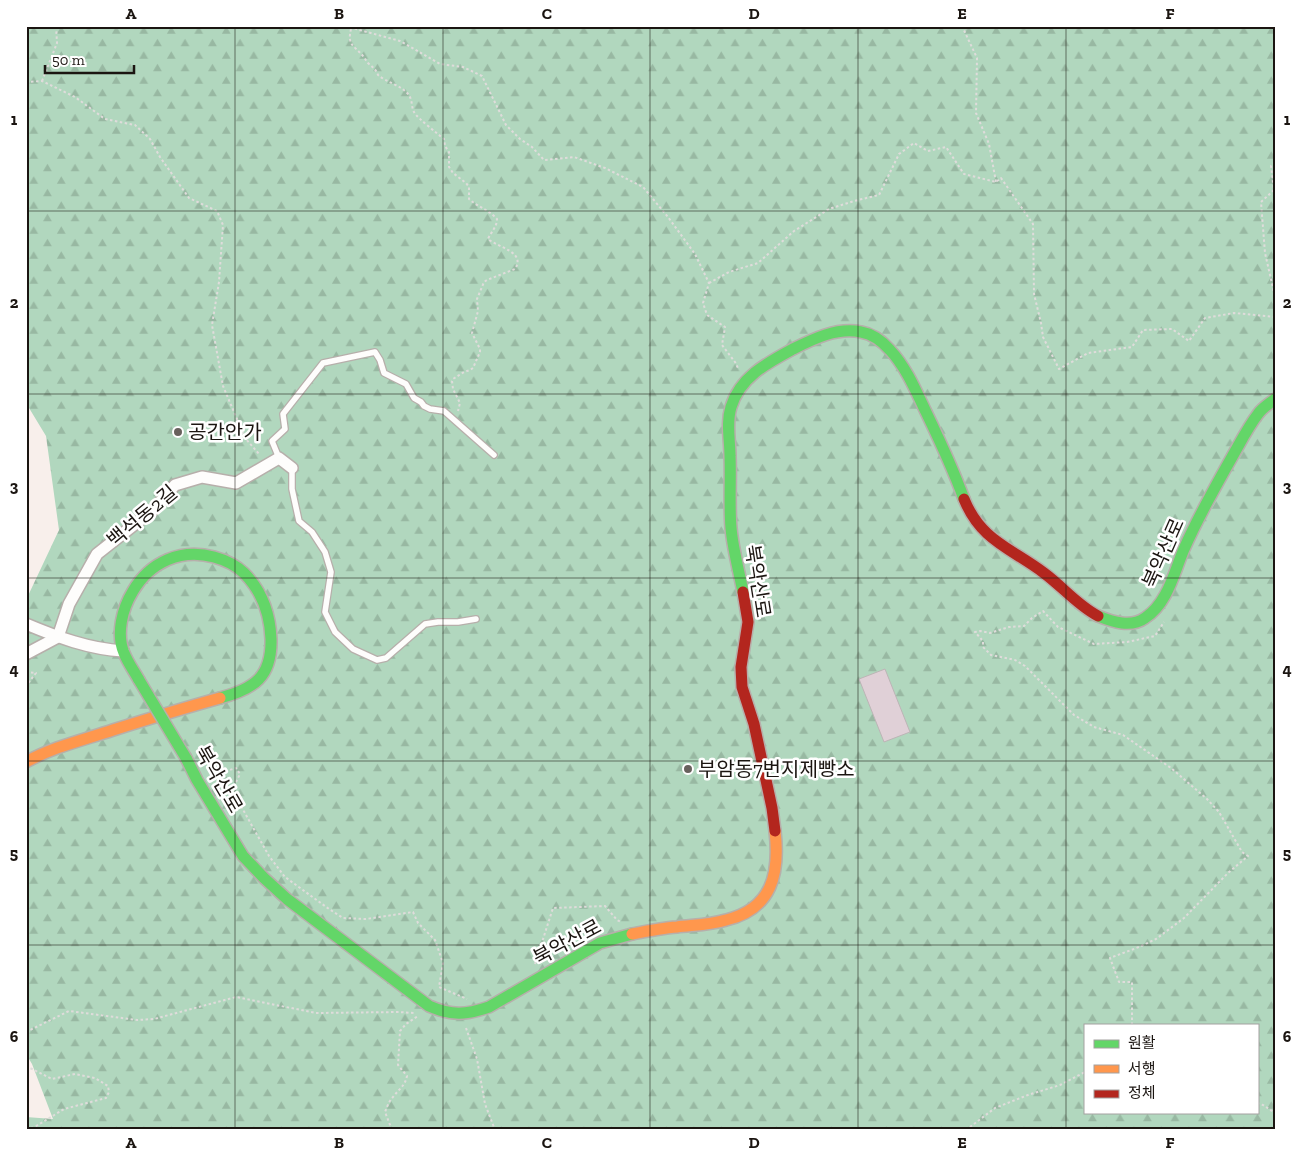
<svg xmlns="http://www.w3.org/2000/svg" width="1301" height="1156" font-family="'Zilla Slab','Noto Sans KR',serif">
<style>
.forest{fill:url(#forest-firs);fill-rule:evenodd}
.building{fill:#e0d0d7;stroke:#bcb5b6}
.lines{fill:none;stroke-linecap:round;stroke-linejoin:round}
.lane-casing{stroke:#b7afab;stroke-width:8}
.street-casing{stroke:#b7afab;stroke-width:14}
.fast-casing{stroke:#b7afab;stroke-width:14}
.slow-casing{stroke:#b7afab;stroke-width:14}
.jam-casing{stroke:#b7afab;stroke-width:14}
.path{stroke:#dfdcdb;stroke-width:2;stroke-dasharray:2.5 2.5;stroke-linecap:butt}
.lane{stroke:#fefdfc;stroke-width:5.5}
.street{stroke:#fefdfc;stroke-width:11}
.fast{stroke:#63d668;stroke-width:11}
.slow{stroke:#ff974d;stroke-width:11}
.jam{stroke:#b3261e;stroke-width:11}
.fast-bridge-casing{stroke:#b7afab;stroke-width:14;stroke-linecap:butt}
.fast-bridge{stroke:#63d668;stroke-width:11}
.grid{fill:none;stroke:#1b1511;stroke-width:1;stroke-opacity:0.55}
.poi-dot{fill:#68615d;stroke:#fff;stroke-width:2}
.labels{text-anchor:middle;stroke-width:5;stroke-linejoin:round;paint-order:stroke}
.poi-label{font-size:20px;fill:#1b1511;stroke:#fff;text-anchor:start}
.street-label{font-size:20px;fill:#1b1511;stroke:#fff}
.neatline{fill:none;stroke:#1b1511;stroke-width:2}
.grid-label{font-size:16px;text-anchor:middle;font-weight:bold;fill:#1b1511}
</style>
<defs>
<pattern id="forest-firs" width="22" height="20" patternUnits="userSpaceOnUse" patternTransform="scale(1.25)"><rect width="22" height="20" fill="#b1d7be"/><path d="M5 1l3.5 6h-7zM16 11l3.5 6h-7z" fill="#98b8a2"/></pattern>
</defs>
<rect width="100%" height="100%" fill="#f8efeb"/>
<!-- forest -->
<path class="forest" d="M 26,26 L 1275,26 L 1275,1130 L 26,1130 L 26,1117 L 53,1119 L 32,1064 L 26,1054 L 26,600 L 59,530 L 46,436 L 26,403 ZM 1085,1025 L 1257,1025 L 1257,1112 L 1085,1112 Z"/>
<!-- building -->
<path class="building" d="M 885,669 L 910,732 L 884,742 L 859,679 Z"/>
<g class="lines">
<!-- lane casing -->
<g class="lane-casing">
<g id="lane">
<path d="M 279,458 L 272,441 L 285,429 L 283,414 L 323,363 L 375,352 L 380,360 L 384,373 L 406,384 L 414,398 L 421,402 L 424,406 L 430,409 L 444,411 L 494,455"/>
<path d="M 292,468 L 292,489 L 299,521 L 312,532 L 325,552 L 331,572 L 325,612 L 335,632 L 353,649 L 377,660 L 386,658 L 425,624 L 438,622 L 458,622 L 476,619"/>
</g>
</g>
<!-- street casing -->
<g class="street-casing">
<g id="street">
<path d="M 26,624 C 57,637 89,649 123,651"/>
<path d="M 26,654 L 58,637 L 69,604 L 97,554 L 154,509 L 175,485 L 202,477 L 236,483 L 279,458 L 292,468"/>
</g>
</g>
<!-- fast casing -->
<g class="fast-casing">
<g id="fast">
<path d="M 743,592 C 739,571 733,550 731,528 C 729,504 731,480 730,456 C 730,440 726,423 731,407 C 740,377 767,363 793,349 C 813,339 837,327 861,332 C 873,334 882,341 890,350 C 906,367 916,391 926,412 C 940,441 953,469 964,499"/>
<path d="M 1098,616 C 1113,622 1131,628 1145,618 C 1168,603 1174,572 1184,549 C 1198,517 1215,487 1232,457 C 1240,443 1248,427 1258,414 C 1262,408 1269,404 1275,399"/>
<path d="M 139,680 C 134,671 128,663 124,653 C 116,634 122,609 133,591 C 150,562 181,548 214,557 C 225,560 236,565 244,573 C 262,591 270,614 271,639 C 272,677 254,689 220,698"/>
<path d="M 186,758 L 197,780 L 243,856 L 264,878 L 287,899 L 429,1006 C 452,1016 466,1015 489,1007 L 600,943 L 632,934"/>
</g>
</g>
<!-- slow casing -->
<g class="slow-casing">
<g id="slow">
<path d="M 26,762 C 53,747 83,740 113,730 C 148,719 184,708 220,698"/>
<path d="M 632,934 C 647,931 662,928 677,927 C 693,925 710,925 726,920 C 772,909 780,874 775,831"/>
</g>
</g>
<!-- jam casing -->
<g class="jam-casing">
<g id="jam">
<path d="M 964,499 C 981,541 1011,548 1044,573 C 1063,587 1077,605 1098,616"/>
<path d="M 743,592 L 748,622 L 741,667 L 742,687 L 754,724 L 772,808 L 775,831"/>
</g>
</g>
<!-- path -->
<g class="path">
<path d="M 345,26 L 400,41 L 440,64 L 463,67 L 482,76 L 506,125 L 520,139 L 532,147 L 544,160 L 574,157 L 605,168 L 643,187 L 668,217 L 695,254 L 709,283 L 703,303 L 707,315 L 725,327 L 722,345 L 735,362 L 738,368"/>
<path d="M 962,26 L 977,58 L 976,113 L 989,144 L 996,182"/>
<path d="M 1275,26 L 1275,30"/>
<path d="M 351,29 C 347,46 354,45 363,56 C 365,58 366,61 368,63 C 372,67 376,69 378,75 C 386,82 402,86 408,94 C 413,100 411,107 414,112 C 417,118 438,134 444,139 L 445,146 L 449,152 L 449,167 L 453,173 L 466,183 L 469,187 L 469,199 C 478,207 489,210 497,219 C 497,227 491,232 488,239 C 499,248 526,252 515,269 L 487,280 L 484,282 L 477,299 L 478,311 L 472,333 L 480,349 L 480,352 L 473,368 L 470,370 L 464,372 L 453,379 L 452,381 L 453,389 L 460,403 L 458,411"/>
<path d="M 42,81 L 57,43 L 56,26"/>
<path d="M 26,82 L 42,81 L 75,97 L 105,119 L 135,125 L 150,139 L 160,157 L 189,198 L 217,211 L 223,225 L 219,282 L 212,325 L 223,386 L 245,438 L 260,455"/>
<path d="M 1275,162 L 1271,166 L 1274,190 L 1261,202 L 1265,253 L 1273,288 L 1275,302"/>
<path d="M 709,283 L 729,272 L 758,263 L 794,231 L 829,209 L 854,201 L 879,195 L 899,154 L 914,143 L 928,151 L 946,147 L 964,174 L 996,182 L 1001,178 L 1033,224 L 1034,294 L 1041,323 L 1043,337 L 1059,369 L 1088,353 L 1132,347 L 1143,330 L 1172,329 L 1189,341 L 1205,318 L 1234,313 L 1275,317"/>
<path d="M 26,672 L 36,673 L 26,686"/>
<path d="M 211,776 L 236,768 L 240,774 L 232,790 L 269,856 L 285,877 L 329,909 L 343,918 L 366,919 L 413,912 L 418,923 L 435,940 L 443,963 L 439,987 L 467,999"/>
<path d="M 535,964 L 553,908 L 605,906 L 617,920 L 621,922"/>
<path d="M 1132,1025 L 1132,982 L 1119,982 L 1110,958 L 1139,947 L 1156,939 L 1184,918 L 1228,873 L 1248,856 L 1242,852 L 1219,812 L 1207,799 L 1171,768 L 1123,735 L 1094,727 L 1074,715 L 1025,666 L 1015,660 L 991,655 L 983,647 L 983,641 L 975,632 L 980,631 L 990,633 L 1009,627 L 1024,626 L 1032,618 L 1043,611 L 1058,627 L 1094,644 L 1127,642 L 1155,636 L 1164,622"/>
<path d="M 466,1028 L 477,1059 L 485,1104 L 495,1130"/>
<path d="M 26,1032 L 69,1011 L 137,1020 L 154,1019 L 236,997 L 316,1013 L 399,1012 L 414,1013"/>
<path d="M 26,1066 L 52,1079 L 75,1074 L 95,1078 L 108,1086 L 109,1092 L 106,1098 L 64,1109 L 33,1128 L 26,1126"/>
<path d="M 1257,1103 L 1263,1105 L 1275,1113"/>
<path d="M 392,1130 L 385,1112 C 387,1107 389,1101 393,1097 C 399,1089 405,1086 407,1076 L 398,1065 L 400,1031 L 406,1024 L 418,1016"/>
<path d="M 966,1130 L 995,1108 L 1028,1095 L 1060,1085 L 1085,1072"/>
</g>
<!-- lane -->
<use href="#lane" class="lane"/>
<!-- street -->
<use href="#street" class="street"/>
<!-- fast -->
<use href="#fast" class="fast"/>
<!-- slow -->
<use href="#slow" class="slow"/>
<!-- jam -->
<use href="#jam" class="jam"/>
<!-- fast-bridge casing -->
<g class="fast-bridge-casing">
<path id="fast-bridge" d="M 139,680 L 186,758"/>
</g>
<!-- fast-bridge -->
<use href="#fast-bridge" class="fast-bridge"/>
</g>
<!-- grid -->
<path class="grid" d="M 235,26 L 235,1130M 443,26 L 443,1130M 650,26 L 650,1130M 858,26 L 858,1130M 1066,26 L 1066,1130M 26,211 L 1275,211M 26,394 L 1275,394M 26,578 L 1275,578M 26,761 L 1275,761M 26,945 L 1275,945"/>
<!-- markers -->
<g class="poi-dot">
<circle cx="178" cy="432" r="5"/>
<circle cx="688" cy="769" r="5"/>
</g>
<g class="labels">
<!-- poi labels -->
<g class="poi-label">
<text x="188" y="439">공간안가</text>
<text x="698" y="776">부암동7번지제빵소</text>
</g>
<!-- street labels -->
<g class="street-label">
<text transform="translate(142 516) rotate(-40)" y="7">백석동2길</text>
<text transform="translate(1163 553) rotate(-66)" y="7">북악산로</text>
<text transform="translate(758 581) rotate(81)" y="7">북악산로</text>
<text transform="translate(219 779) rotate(60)" y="7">북악산로</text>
<text transform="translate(567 942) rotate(-28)" y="7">북악산로</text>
</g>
</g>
<!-- border -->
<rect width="1301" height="1156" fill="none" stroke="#ffffff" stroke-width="55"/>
<!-- legend -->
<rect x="1084" y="1024" width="175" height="90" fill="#ffffff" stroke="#a4a1a0"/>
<rect x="1094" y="1040" width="25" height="8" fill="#63d668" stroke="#a4a1a0"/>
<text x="1128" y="1048" font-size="15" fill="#1b1511">원활</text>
<rect x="1094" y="1065" width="25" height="8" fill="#ff974d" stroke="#a4a1a0"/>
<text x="1128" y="1074" font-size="15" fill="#1b1511">서행</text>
<rect x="1094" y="1090" width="25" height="8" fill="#b3261e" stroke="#a4a1a0"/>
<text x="1128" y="1098" font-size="15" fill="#1b1511">정체</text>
<!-- scale -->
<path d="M45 65v8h89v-8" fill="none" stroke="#1b1511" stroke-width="2.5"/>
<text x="52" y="65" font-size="15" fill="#1b1511" stroke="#ffffff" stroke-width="4" paint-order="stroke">50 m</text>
<rect x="28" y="28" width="1246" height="1100" class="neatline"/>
<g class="grid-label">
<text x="131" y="19">A</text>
<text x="339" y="19">B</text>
<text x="547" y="19">C</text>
<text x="754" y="19">D</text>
<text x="962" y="19">E</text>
<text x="1170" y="19">F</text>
<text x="14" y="125">1</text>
<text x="1287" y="125">1</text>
<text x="14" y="308">2</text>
<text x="1287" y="308">2</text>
<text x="14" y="492">3</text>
<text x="1287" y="492">3</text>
<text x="14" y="675">4</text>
<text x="1287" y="675">4</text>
<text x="14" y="859">5</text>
<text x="1287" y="859">5</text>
<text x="14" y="1042">6</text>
<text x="1287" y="1042">6</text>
<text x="131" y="1148">A</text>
<text x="339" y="1148">B</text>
<text x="547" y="1148">C</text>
<text x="754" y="1148">D</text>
<text x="962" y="1148">E</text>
<text x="1170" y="1148">F</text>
</g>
</svg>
